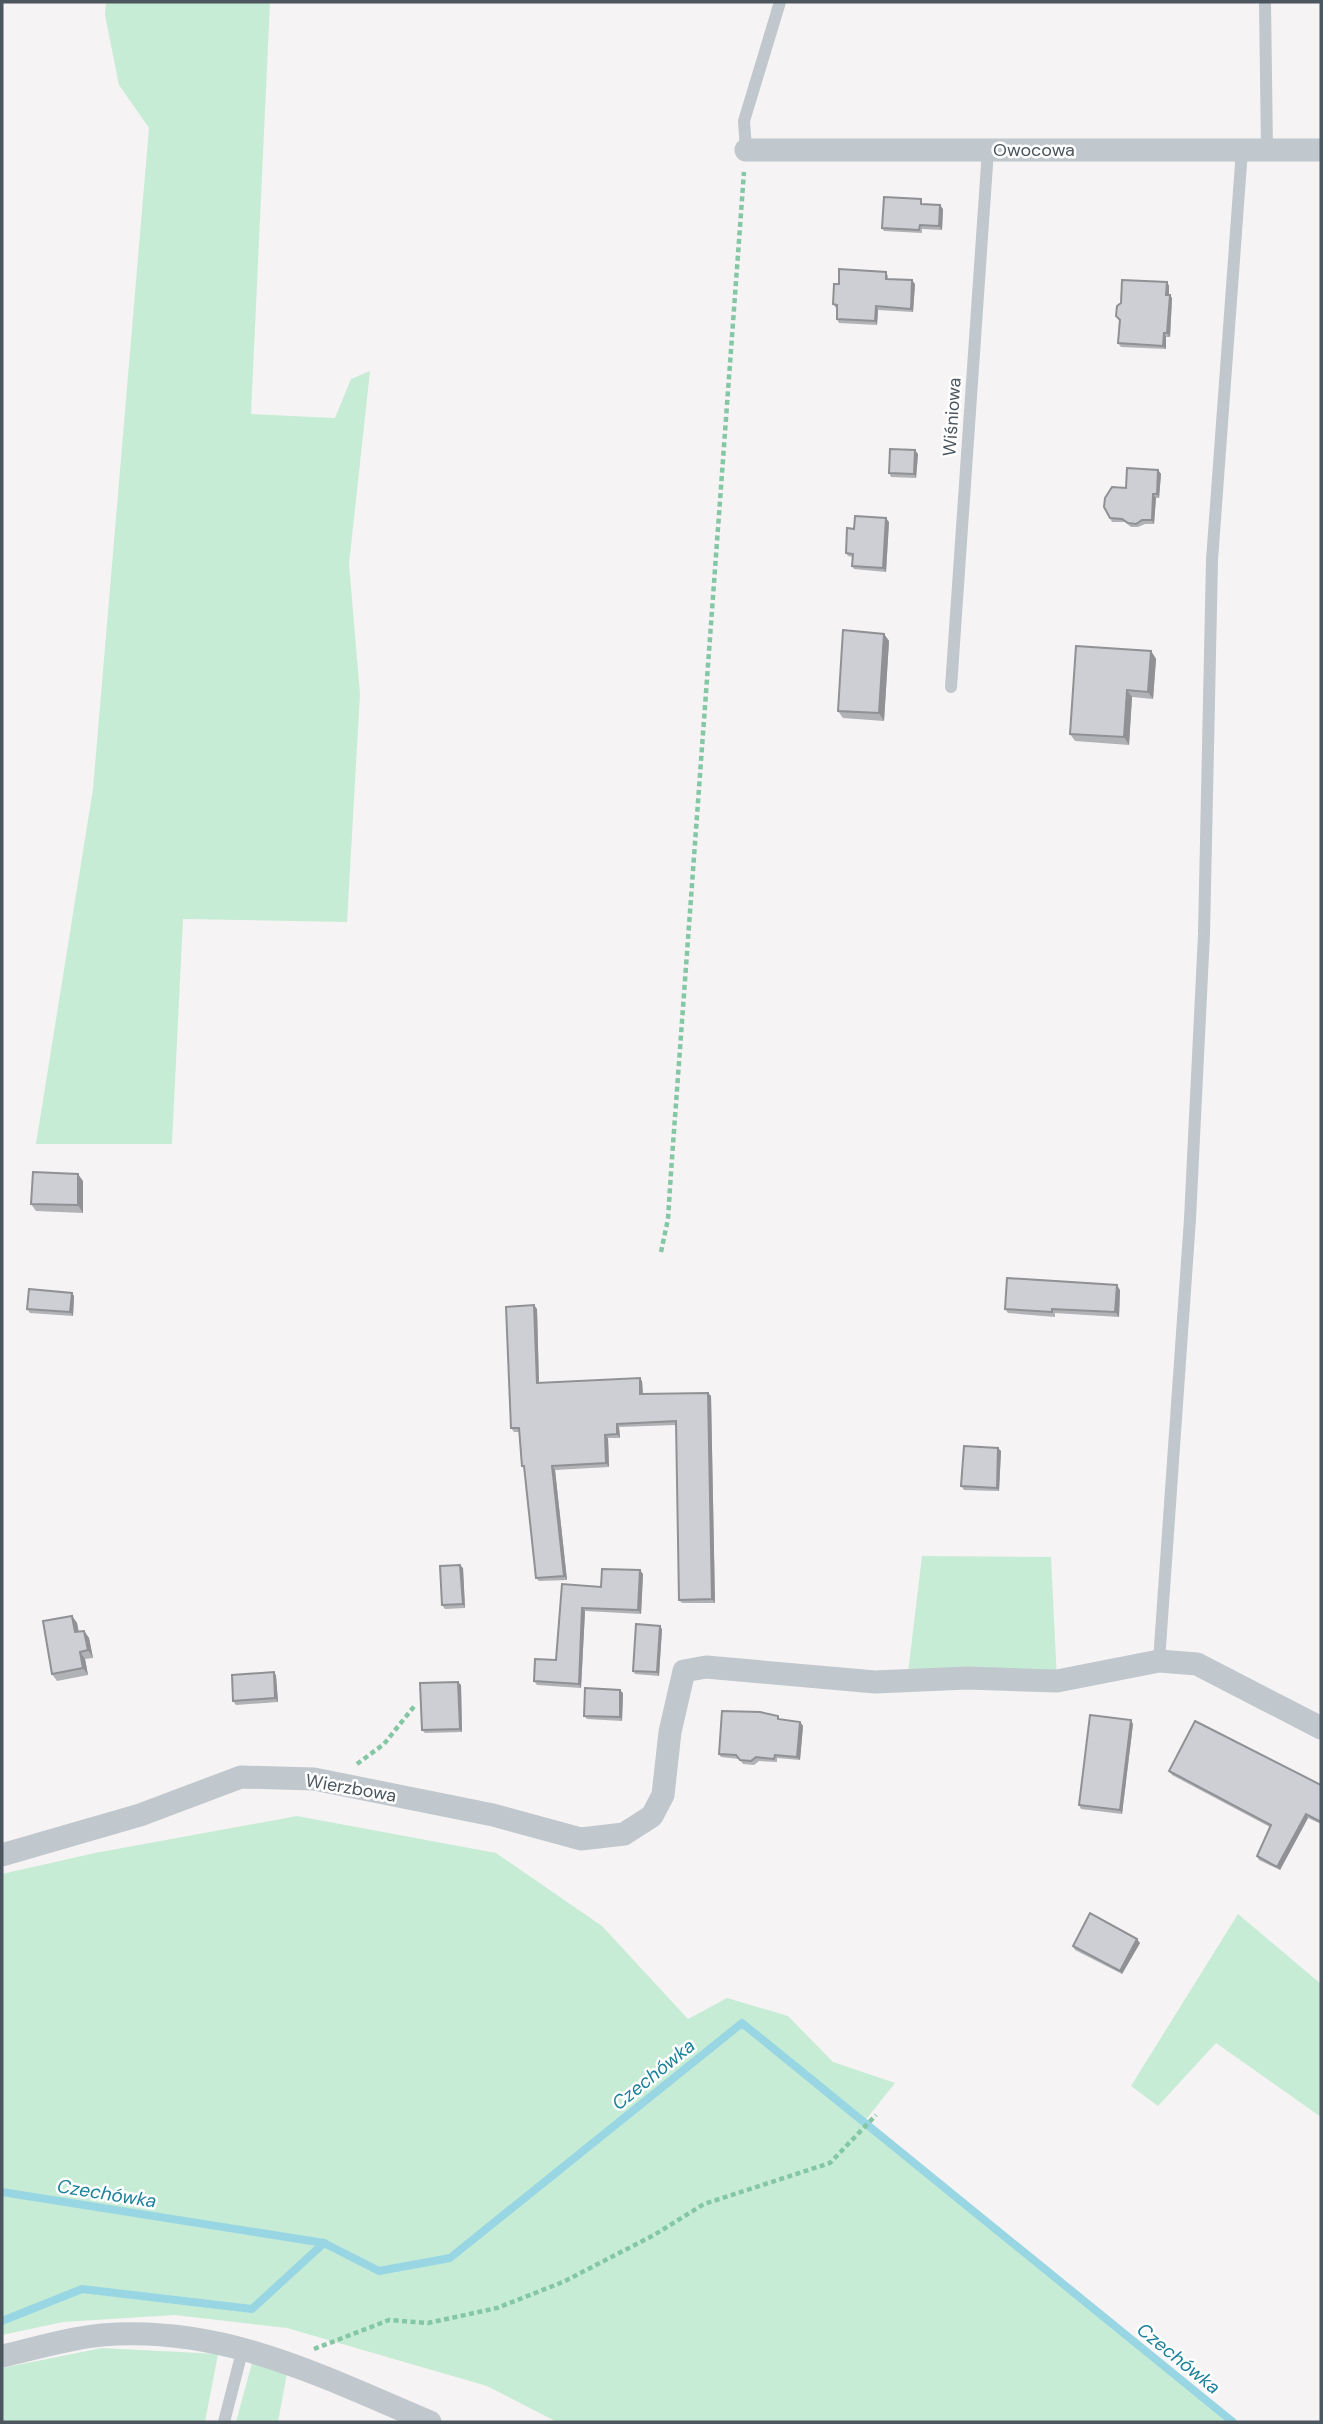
<svg xmlns="http://www.w3.org/2000/svg" width="1323" height="2424" font-family="'DM Sans',sans-serif">
<style>
.green{fill:#c7ecd5}
.lines{fill:none;stroke-linecap:round;stroke-linejoin:round}
.stream{stroke:#99d6e4;stroke-width:8}
.path{stroke:#83c7a4;stroke-width:4.5;stroke-dasharray:5 3.5;stroke-linecap:butt}
.service{stroke:#c0c7cd;stroke-width:12}
.minor{stroke:#c0c7cd;stroke-width:23}
.wall{fill:#b0b2b6}
.shaded-wall{fill:#909194}
.building{fill:#cdcfd4;stroke:#909194;stroke-width:2}
.labels{text-anchor:middle;stroke-width:5;stroke-linejoin:round;paint-order:stroke}
.street-label{font-size:18px;fill:#4c565e;stroke:#fff}
.water-label{font-size:19px;font-style:italic;fill:#1c819a;stroke:#fff}
</style>
<rect width="100%" height="100%" fill="#f5f3f3"/>
<!-- green -->
<g class="green">
<path d="M 106,2 L 270,2 L 251,414 L 335,418 L 351,379 L 370,371 L 349,564 L 360,694 L 347,922 L 183,919 L 172,1144 L 36,1144 L 93,789 L 149,128 L 119,85 L 105,15 Z"/>
<path d="M 922,1556 L 1051,1557 L 1057,1681 L 907,1681 Z"/>
<path d="M 297,1816 L 496,1853 L 602,1926 L 688,2019 L 727,1998 L 788,2016 L 833,2062 L 895,2083 L 864,2122 L 1233,2422 L 557,2422 L 487,2386 L 287,2328 L 175,2315 L 63,2322 L 2,2335 L 2,1874 L 95,1853 Z"/>
<path d="M 1238,1914 L 1321,1984 L 1321,2117 L 1216,2043 L 1158,2106 L 1131,2086 Z"/>
<path d="M 102,2348 L 218,2354 L 205,2422 L 2,2422 L 2,2368 Z"/>
<path d="M 252,2363 L 287,2373 L 278,2422 L 236,2422 Z"/>
</g>
<g class="lines">
<!-- stream -->
<g class="stream">
<path d="M 2,2192 L 324,2243 L 379,2271 L 450,2258 L 742,2023 L 1233,2422"/>
<path d="M 2,2321 L 82,2289 L 252,2309 L 324,2243"/>
</g>
<!-- path -->
<g class="path">
<path d="M 661,1252 L 668,1219 L 671,1172 L 744,172"/>
<path d="M 357,1764 L 384,1744 L 416,1704"/>
<path d="M 314,2349 L 389,2320 L 428,2323 L 497,2308 L 563,2282 L 654,2235 L 704,2204 L 830,2163 L 876,2115"/>
</g>
<!-- service -->
<g class="service">
<path d="M 1265,2 L 1267,150"/>
<path d="M 746,150 L 744,121 L 780,2"/>
<path d="M 951,687 L 988,150"/>
<path d="M 1159,1661 L 1190,1219 L 1204,934 L 1212,560 L 1242,150"/>
<path d="M 224,2422 L 243,2348"/>
</g>
<!-- minor -->
<g class="minor">
<path d="M 746,150 L 1321,150"/>
<path d="M 2,1855 L 140,1815 L 241,1777 L 314,1779 L 493,1815 L 581,1839 L 624,1834 L 652,1816 L 663,1795 L 670,1732 L 684,1671 L 706,1667 L 875,1682 L 967,1678 L 1057,1681 L 1159,1661 L 1197,1664 L 1321,1728"/>
<path d="M 2,2356 C 34,2349 68,2338 102,2335 C 223,2325 321,2376 430,2422"/>
</g>
</g>
<!-- wall -->
<g class="wall">
<path d="M 924,203 L 923,204 L 943,209 L 942,230 L 922,229 L 922,233 L 884,231 L 882,228 Z"/>
<path d="M 886,272 L 888,276 L 888,279 L 915,284 L 913,312 L 878,310 L 877,325 L 839,323 L 837,319 L 837,308 L 836,308 L 833,304 L 839,284 Z"/>
<path d="M 1167,282 L 1169,286 L 1169,295 L 1172,298 L 1170,337 L 1166,337 L 1166,349 L 1121,347 L 1118,343 L 1119,319 Z"/>
<path d="M 918,454 L 916,478 L 891,477 L 889,473 Z"/>
<path d="M 1158,470 L 1161,474 L 1159,498 L 1156,498 L 1154,524 L 1145,524 L 1138,527 L 1131,527 L 1125,522 L 1112,522 L 1110,518 L 1126,488 Z"/>
<path d="M 889,522 L 886,572 L 854,569 L 852,566 L 853,557 L 848,556 L 846,553 L 854,529 Z"/>
<path d="M 884,634 L 889,641 L 884,721 L 843,718 L 838,711 Z"/>
<path d="M 1151,651 L 1156,659 L 1153,699 L 1132,697 L 1129,745 L 1075,741 L 1070,734 Z"/>
<path d="M 83,1181 L 83,1213 L 36,1211 L 31,1204 Z"/>
<path d="M 1120,1290 L 1119,1317 L 1055,1313 L 1055,1317 L 1008,1313 L 1005,1309 Z"/>
<path d="M 72,1293 L 74,1296 L 73,1316 L 30,1313 L 27,1309 Z"/>
<path d="M 537,1309 L 539,1383 L 642,1381 L 643,1394 L 708,1393 L 711,1396 L 715,1603 L 682,1603 L 679,1600 L 676,1425 L 619,1427 L 620,1438 L 608,1438 L 609,1467 L 555,1470 L 567,1580 L 539,1581 L 536,1578 L 525,1470 L 522,1466 L 519,1432 L 514,1432 L 511,1428 Z"/>
<path d="M 998,1448 L 1001,1451 L 999,1491 L 964,1490 L 961,1486 Z"/>
<path d="M 463,1568 L 465,1608 L 445,1609 L 442,1605 Z"/>
<path d="M 643,1574 L 641,1614 L 585,1611 L 581,1688 L 537,1685 L 534,1681 L 556,1660 L 562,1584 L 601,1587 Z"/>
<path d="M 72,1616 L 77,1623 L 79,1632 L 84,1631 L 89,1638 L 93,1658 L 85,1659 L 88,1675 L 57,1681 L 52,1674 Z"/>
<path d="M 662,1629 L 659,1676 L 635,1674 L 633,1671 Z"/>
<path d="M 274,1672 L 276,1676 L 278,1702 L 236,1705 L 233,1701 Z"/>
<path d="M 461,1685 L 462,1732 L 425,1733 L 422,1730 Z"/>
<path d="M 623,1693 L 622,1721 L 587,1719 L 584,1716 Z"/>
<path d="M 781,1720 L 800,1722 L 803,1726 L 800,1760 L 777,1758 L 777,1762 L 759,1761 L 754,1765 L 743,1764 L 739,1759 L 721,1757 L 719,1754 Z"/>
<path d="M 1133,1724 L 1122,1814 L 1081,1809 L 1079,1805 Z"/>
<path d="M 1169,1771 L 1321,1785 L 1321,1824 L 1308,1818 L 1280,1870 L 1259,1860 L 1257,1856 L 1270,1827 L 1172,1775 Z"/>
<path d="M 1140,1943 L 1122,1974 L 1075,1950 L 1073,1946 Z"/>
</g>
<!-- shaded-wall -->
<g class="shaded-wall">
<path d="M 940,205 L 943,209 L 942,230 L 939,226 Z"/>
<path d="M 912,280 L 915,284 L 913,312 L 911,309 Z"/>
<path d="M 1167,282 L 1169,286 L 1169,298 L 1166,295 Z"/>
<path d="M 1170,295 L 1172,298 L 1170,337 L 1167,333 Z"/>
<path d="M 876,306 L 878,310 L 877,325 L 875,321 Z"/>
<path d="M 1164,333 L 1166,337 L 1166,349 L 1163,346 Z"/>
<path d="M 915,450 L 918,454 L 916,478 L 914,474 Z"/>
<path d="M 1158,470 L 1161,474 L 1159,498 L 1157,494 Z"/>
<path d="M 1153,494 L 1156,498 L 1154,524 L 1152,520 Z"/>
<path d="M 886,518 L 889,522 L 886,572 L 883,568 Z"/>
<path d="M 884,634 L 889,641 L 884,721 L 879,713 Z"/>
<path d="M 1151,651 L 1156,659 L 1153,699 L 1148,692 Z"/>
<path d="M 1127,690 L 1132,697 L 1129,745 L 1124,737 Z"/>
<path d="M 78,1174 L 83,1181 L 83,1213 L 78,1205 Z"/>
<path d="M 1117,1285 L 1120,1290 L 1119,1317 L 1115,1312 Z"/>
<path d="M 72,1293 L 74,1296 L 73,1316 L 70,1312 Z"/>
<path d="M 534,1305 L 537,1309 L 539,1386 L 537,1383 Z"/>
<path d="M 640,1378 L 642,1381 L 643,1397 L 640,1394 Z"/>
<path d="M 708,1393 L 711,1396 L 715,1603 L 712,1599 Z"/>
<path d="M 617,1424 L 619,1427 L 620,1438 L 617,1434 Z"/>
<path d="M 605,1435 L 608,1438 L 609,1467 L 606,1463 Z"/>
<path d="M 998,1448 L 1001,1451 L 999,1491 L 997,1488 Z"/>
<path d="M 552,1466 L 555,1470 L 567,1580 L 564,1576 Z"/>
<path d="M 460,1565 L 463,1568 L 465,1608 L 463,1604 Z"/>
<path d="M 640,1570 L 643,1574 L 641,1614 L 638,1610 Z"/>
<path d="M 582,1608 L 585,1611 L 581,1688 L 579,1684 Z"/>
<path d="M 72,1616 L 77,1623 L 80,1640 L 75,1632 Z"/>
<path d="M 660,1626 L 662,1629 L 659,1676 L 657,1672 Z"/>
<path d="M 84,1631 L 89,1638 L 93,1658 L 88,1650 Z"/>
<path d="M 80,1652 L 85,1659 L 88,1675 L 83,1668 Z"/>
<path d="M 274,1672 L 276,1676 L 278,1702 L 275,1698 Z"/>
<path d="M 458,1682 L 461,1685 L 462,1732 L 460,1729 Z"/>
<path d="M 620,1690 L 623,1693 L 622,1721 L 620,1717 Z"/>
<path d="M 1131,1720 L 1133,1724 L 1122,1814 L 1120,1810 Z"/>
<path d="M 800,1722 L 803,1726 L 800,1760 L 797,1757 Z"/>
<path d="M 1306,1814 L 1308,1818 L 1280,1870 L 1277,1867 Z"/>
<path d="M 1137,1939 L 1140,1943 L 1122,1974 L 1120,1971 Z"/>
</g>
<!-- building -->
<g class="building">
<path d="M 884,197 L 921,199 L 921,204 L 940,205 L 939,226 L 920,225 L 919,230 L 882,228 Z"/>
<path d="M 839,269 L 886,272 L 886,279 L 912,280 L 911,309 L 876,306 L 875,321 L 837,319 L 837,305 L 833,304 L 834,284 L 839,284 Z"/>
<path d="M 1122,280 L 1167,282 L 1166,295 L 1170,295 L 1167,333 L 1164,333 L 1163,346 L 1118,343 L 1120,320 L 1116,316 L 1117,306 L 1121,303 Z"/>
<path d="M 890,449 L 915,450 L 914,474 L 889,473 Z"/>
<path d="M 1127,468 L 1158,470 L 1157,494 L 1153,494 L 1152,520 L 1142,520 L 1136,524 L 1128,523 L 1122,519 L 1110,518 L 1104,507 L 1105,498 L 1112,487 L 1126,488 Z"/>
<path d="M 855,516 L 886,518 L 883,568 L 852,566 L 853,554 L 846,553 L 847,528 L 854,529 Z"/>
<path d="M 843,630 L 884,634 L 879,713 L 838,711 Z"/>
<path d="M 1076,646 L 1151,651 L 1148,692 L 1127,690 L 1124,737 L 1070,734 Z"/>
<path d="M 33,1172 L 78,1174 L 78,1205 L 31,1204 Z"/>
<path d="M 1007,1278 L 1117,1285 L 1115,1312 L 1052,1309 L 1052,1312 L 1005,1309 Z"/>
<path d="M 29,1289 L 72,1293 L 70,1312 L 27,1309 Z"/>
<path d="M 534,1305 L 537,1383 L 640,1378 L 640,1394 L 708,1393 L 712,1599 L 679,1600 L 676,1421 L 617,1424 L 617,1434 L 605,1435 L 606,1463 L 552,1466 L 564,1576 L 536,1578 L 524,1466 L 522,1466 L 519,1428 L 511,1428 L 506,1307 Z"/>
<path d="M 964,1446 L 998,1448 L 997,1488 L 961,1486 Z"/>
<path d="M 460,1565 L 463,1604 L 442,1605 L 440,1566 Z"/>
<path d="M 602,1569 L 640,1570 L 638,1610 L 582,1608 L 579,1684 L 534,1681 L 535,1659 L 556,1660 L 562,1584 L 601,1587 Z"/>
<path d="M 72,1616 L 75,1632 L 84,1631 L 88,1650 L 80,1652 L 83,1668 L 52,1674 L 43,1621 Z"/>
<path d="M 636,1624 L 660,1626 L 657,1672 L 633,1671 Z"/>
<path d="M 274,1672 L 275,1698 L 233,1701 L 232,1675 Z"/>
<path d="M 458,1682 L 460,1729 L 422,1730 L 420,1683 Z"/>
<path d="M 585,1688 L 620,1690 L 620,1717 L 584,1716 Z"/>
<path d="M 722,1711 L 760,1712 L 778,1716 L 778,1719 L 800,1722 L 797,1757 L 775,1755 L 774,1759 L 756,1757 L 751,1761 L 740,1760 L 736,1755 L 719,1754 Z"/>
<path d="M 1090,1715 L 1131,1720 L 1120,1810 L 1079,1805 Z"/>
<path d="M 1195,1721 L 1321,1785 L 1321,1822 L 1306,1814 L 1277,1867 L 1257,1856 L 1271,1825 L 1169,1771 Z"/>
<path d="M 1090,1913 L 1137,1939 L 1120,1971 L 1073,1946 Z"/>
</g>
<g class="labels">
<!-- street labels -->
<g class="street-label">
<text x="1034" y="156">Owocowa</text>
<text transform="translate(952 417) rotate(-86)" y="6">Wiśniowa</text>
<text transform="translate(351 1788) rotate(10)" y="6">Wierzbowa</text>
</g>
<!-- water labels -->
<g class="water-label">
<text transform="translate(653 2074) rotate(-39)" y="7">Czechówka</text>
<text transform="translate(107 2193) rotate(9)" y="7">Czechówka</text>
<text transform="translate(1179 2358) rotate(39)" y="7">Czechówka</text>
</g>
</g>
<!-- border -->
<rect width="1323" height="2424" fill="none" stroke="#4c565e" stroke-width="7"/>
</svg>
